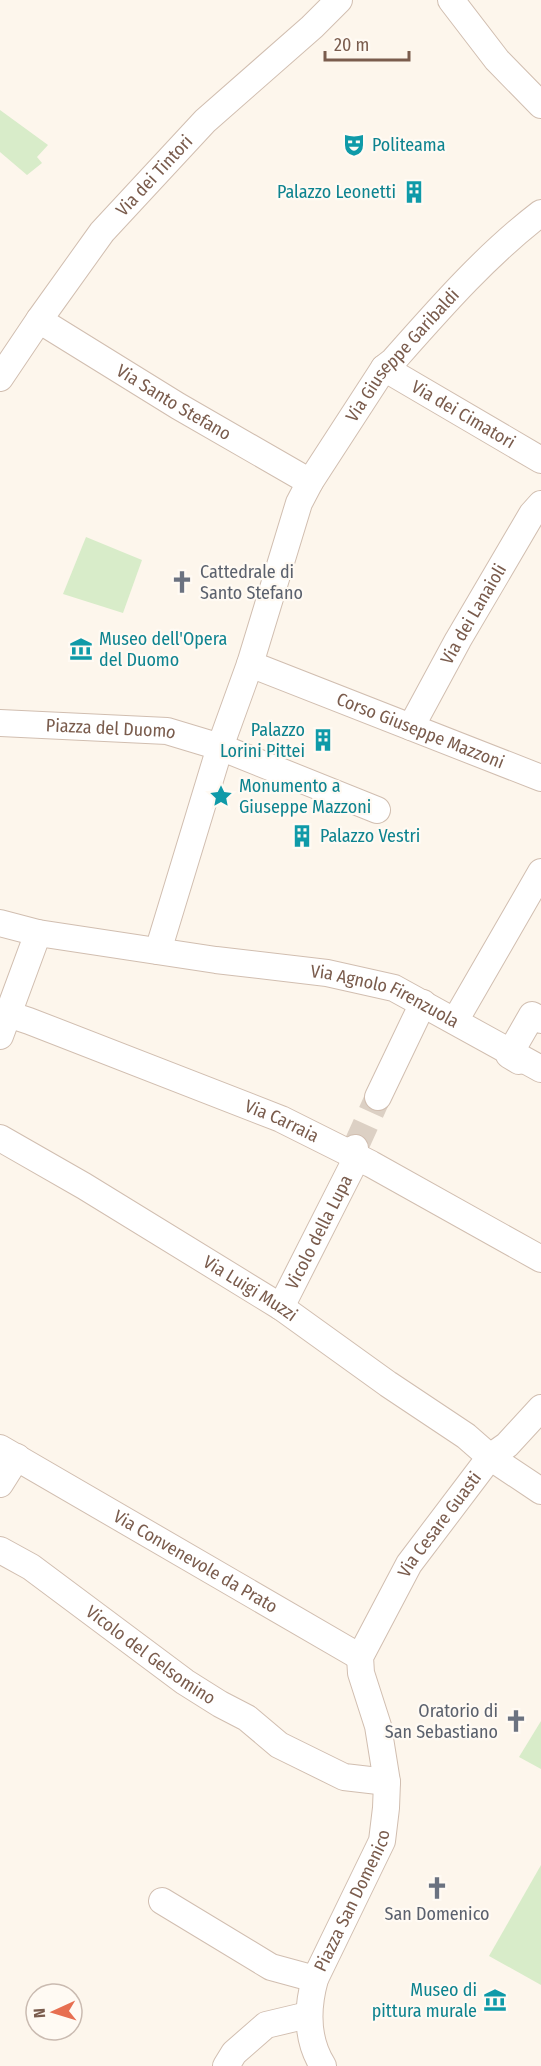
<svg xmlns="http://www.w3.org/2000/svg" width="541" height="2066" font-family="'Fira Sans Condensed',sans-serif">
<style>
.green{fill:#d8ecc9}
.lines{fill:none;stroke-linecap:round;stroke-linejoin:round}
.street-tunnel{stroke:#dcd0c4;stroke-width:26;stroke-dasharray:26 13;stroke-linecap:butt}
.street-casing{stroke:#d1beb0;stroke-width:28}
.street{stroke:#fff;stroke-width:26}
.labels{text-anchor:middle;stroke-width:4.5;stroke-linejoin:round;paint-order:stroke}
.culture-label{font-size:18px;fill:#0d838f;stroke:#fffaf3;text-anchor:start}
.street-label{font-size:18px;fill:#7a5c4d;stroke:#fffaf3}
.worship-label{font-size:18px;fill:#5b616d;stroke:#fffaf3;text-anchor:start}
</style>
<rect width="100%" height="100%" fill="#fdf6ec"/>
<!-- green -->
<g class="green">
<path d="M 0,110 L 48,145 L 37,157 L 42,163 L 27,175 L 0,152 Z"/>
<path d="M 86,537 L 142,560 L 123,613 L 63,594 Z"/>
<path d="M 541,1721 L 541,1769 L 519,1757 Z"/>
<path d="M 541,1865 L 541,1985 L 489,1956 Z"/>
</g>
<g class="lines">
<!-- street-tunnel -->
<path class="street-tunnel" d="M 355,1148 L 378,1097"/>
<!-- street casing -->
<g class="street-casing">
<g id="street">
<path d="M 451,0 L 497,60 L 541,105"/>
<path id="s1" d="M 39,320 L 178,406 L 310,482"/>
<path id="s2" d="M 384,368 L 541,460"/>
<path id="s3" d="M 0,378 L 39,320 L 102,232 L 205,121 L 312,27 L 339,0"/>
<path id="s4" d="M 250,664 L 541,778"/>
<path id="s5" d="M 0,723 L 167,731 L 220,747 L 377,810"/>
<path id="s6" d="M 411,727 L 458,640 L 532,514 L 541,504"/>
<path d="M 0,923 L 38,933"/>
<path id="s7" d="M 158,951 L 220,747 L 250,664 L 299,503 L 310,482 L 384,368 L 393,361 C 439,309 486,255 541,213"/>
<path id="s8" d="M 8,1014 L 29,1021 L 281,1119 L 371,1164 L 541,1259"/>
<path d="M 455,1021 L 541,872"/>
<path id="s9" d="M 0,1036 L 38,933 L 216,960 L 327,973 L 394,988 L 541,1069"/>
<path d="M 519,1061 L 509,1055 L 532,1015 L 541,1020"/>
<path d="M 378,1097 L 423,1003"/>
<path id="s10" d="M 0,1138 L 84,1186 L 281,1307 L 388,1384 L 466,1436 L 490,1457 L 541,1491"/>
<path id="s11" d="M 281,1307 L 353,1165 L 355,1148"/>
<path id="s12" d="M 0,1448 L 360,1657"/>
<path d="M 0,1484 L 17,1457"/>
<path id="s13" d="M 0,1550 L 31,1567 L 185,1682 L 220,1704 L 247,1718 L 279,1745 L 344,1777 L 387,1782"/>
<path d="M 162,1901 L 271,1967 L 315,1979"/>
<path d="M 226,2066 L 234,2053 L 266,2025 L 308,2015"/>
<path id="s14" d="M 323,2066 C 306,2039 307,2008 315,1979 L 382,1841 L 386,1808 L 387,1782 L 378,1726 L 361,1673 L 360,1657 L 409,1564 L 490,1457 L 507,1445 L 541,1408"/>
</g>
</g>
<!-- street -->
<use href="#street" class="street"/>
</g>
<!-- icons -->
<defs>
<g id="theatre-bare" transform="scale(1.8)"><path d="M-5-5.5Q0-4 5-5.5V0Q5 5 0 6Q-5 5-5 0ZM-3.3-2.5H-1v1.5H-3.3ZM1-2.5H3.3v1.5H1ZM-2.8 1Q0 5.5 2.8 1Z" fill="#0f9aa8" stroke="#fffaf3" stroke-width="2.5" paint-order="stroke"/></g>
<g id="building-bare" transform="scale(1.8)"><path d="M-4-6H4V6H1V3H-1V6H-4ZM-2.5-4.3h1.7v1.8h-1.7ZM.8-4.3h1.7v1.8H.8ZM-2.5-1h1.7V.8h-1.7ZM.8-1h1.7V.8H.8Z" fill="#0f9aa8" stroke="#fffaf3" stroke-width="2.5" paint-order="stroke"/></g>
<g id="church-bare" transform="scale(1.8)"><path d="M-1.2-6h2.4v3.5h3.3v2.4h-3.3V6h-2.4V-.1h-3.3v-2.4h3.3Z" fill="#6b7280" stroke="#fffaf3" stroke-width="2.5" paint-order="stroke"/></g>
<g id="museum-bare" transform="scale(1.8)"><path d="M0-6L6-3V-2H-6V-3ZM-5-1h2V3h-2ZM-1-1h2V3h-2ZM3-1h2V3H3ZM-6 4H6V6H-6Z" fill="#0f9aa8" stroke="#fffaf3" stroke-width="2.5" paint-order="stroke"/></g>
<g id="sight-bare" transform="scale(1.8)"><path d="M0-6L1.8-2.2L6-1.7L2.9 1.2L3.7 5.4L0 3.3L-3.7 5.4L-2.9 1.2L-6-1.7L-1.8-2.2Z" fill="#0f9aa8" stroke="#fffaf3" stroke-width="2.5" paint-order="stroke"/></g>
</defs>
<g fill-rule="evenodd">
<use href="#theatre-bare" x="354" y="145"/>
<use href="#building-bare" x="414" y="192"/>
<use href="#church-bare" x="182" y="582"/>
<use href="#museum-bare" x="81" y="649"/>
<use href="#building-bare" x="323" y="740"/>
<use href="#sight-bare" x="221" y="796"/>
<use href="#building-bare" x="302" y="836"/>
<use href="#church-bare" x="516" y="1721"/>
<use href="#church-bare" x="437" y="1888"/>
<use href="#museum-bare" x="495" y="2000"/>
</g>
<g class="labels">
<!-- culture labels -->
<g class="culture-label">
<text x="372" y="151">Politeama</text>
<text x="396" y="198" text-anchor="end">Palazzo Leonetti</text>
<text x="99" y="645">Museo dell'Opera<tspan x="99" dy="21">del Duomo</tspan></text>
<text x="305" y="736" text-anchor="end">Palazzo<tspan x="305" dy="21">Lorini Pittei</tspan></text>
<text x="239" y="792">Monumento a<tspan x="239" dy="21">Giuseppe Mazzoni</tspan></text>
<text x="320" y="842">Palazzo Vestri</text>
<text x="477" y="1996" text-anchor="end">Museo di<tspan x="477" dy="21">pittura murale</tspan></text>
</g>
<!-- street labels -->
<g class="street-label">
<text dy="6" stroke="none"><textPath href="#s3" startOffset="255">Via dei Tintori</textPath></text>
<text dy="6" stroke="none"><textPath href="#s7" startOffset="651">Via Giuseppe Garibaldi</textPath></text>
<text dy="6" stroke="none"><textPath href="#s1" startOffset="158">Via Santo Stefano</textPath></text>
<text dy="6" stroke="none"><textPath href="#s2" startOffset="92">Via dei Cimatori</textPath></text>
<text dy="6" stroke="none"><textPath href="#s6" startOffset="129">Via dei Lanaioli</textPath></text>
<text dy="6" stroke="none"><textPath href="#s5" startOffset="111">Piazza del Duomo</textPath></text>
<text dy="6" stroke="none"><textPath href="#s4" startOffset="183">Corso Giuseppe Mazzoni</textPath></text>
<text dy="6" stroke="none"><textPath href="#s9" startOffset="464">Via Agnolo Firenzuola</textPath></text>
<text dy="6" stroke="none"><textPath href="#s8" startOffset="294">Via Carraia</textPath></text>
<text dy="6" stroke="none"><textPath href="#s11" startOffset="84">Vicolo della Lupa</textPath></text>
<text dy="6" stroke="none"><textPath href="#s10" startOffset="292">Via Luigi Muzzi</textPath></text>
<text dy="6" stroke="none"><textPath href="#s14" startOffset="586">Via Cesare Guasti</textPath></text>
<text dy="6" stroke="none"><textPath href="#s12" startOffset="226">Via Convenevole da Prato</textPath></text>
<text dy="6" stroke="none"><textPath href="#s13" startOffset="184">Vicolo del Gelsomino</textPath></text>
<text dy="6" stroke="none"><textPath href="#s14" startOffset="177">Piazza San Domenico</textPath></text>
</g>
<!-- worship labels -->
<g class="worship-label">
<text x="200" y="578">Cattedrale di<tspan x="200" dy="21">Santo Stefano</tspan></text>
<text x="498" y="1717" text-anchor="end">Oratorio di<tspan x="498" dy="21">San Sebastiano</tspan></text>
<text x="437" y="1920" text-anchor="middle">San Domenico</text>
</g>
</g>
<!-- north arrow -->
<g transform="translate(54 2012) rotate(266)"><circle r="28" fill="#fffaf3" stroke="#cabbb1" stroke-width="1.5"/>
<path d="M0-4.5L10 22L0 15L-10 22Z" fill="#e76f51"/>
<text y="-9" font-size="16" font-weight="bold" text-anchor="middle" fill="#7a5c4d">N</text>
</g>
<!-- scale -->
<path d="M325 51v9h84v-9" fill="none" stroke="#7a5c4d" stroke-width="3"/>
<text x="334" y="51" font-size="18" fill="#7a5c4d" stroke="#fffaf3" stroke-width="4.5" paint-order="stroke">20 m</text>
</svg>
